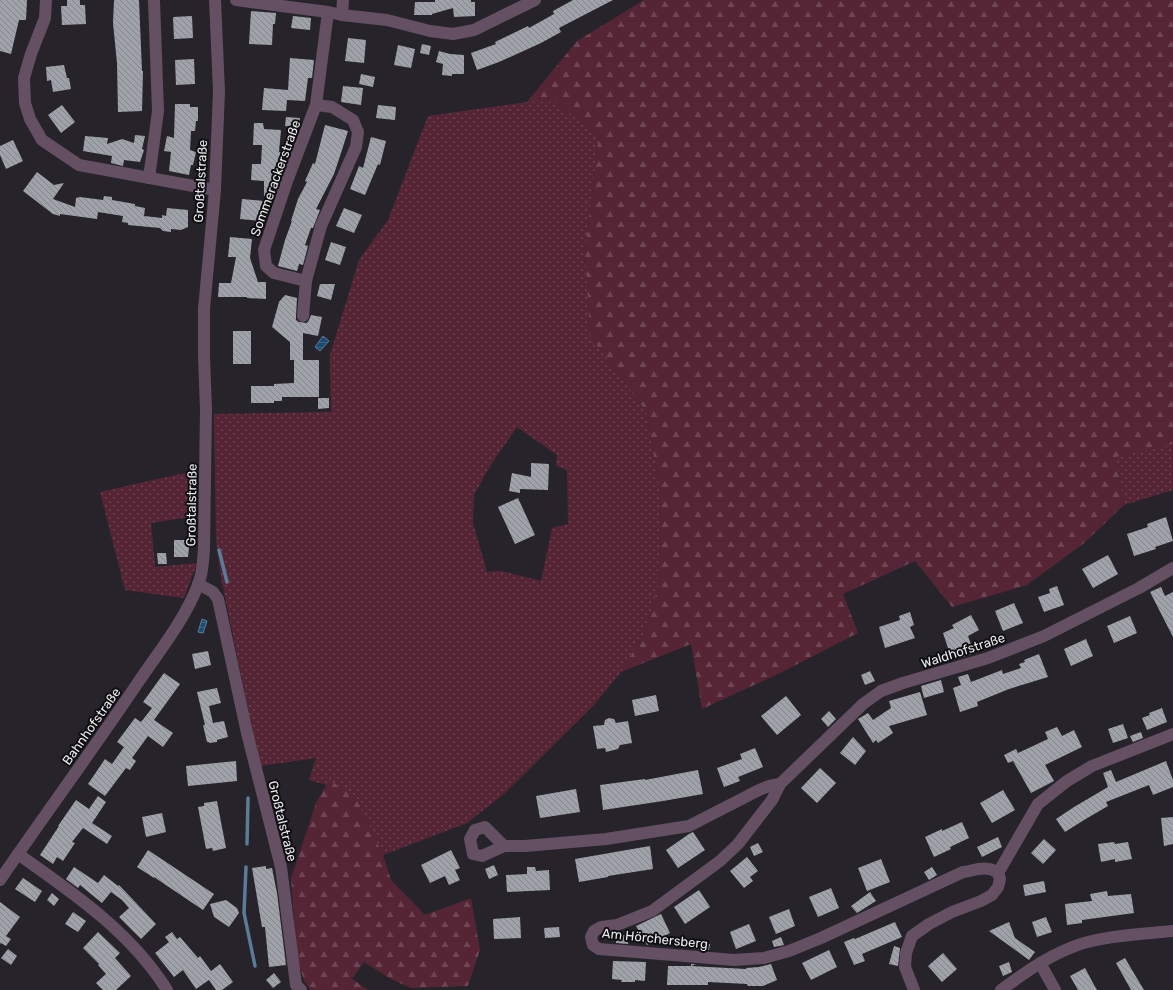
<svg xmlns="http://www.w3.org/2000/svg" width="1173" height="990" font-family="Rubik,sans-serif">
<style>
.grass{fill:url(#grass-dots);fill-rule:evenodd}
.forest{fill:url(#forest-firs)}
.water{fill:url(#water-rules);stroke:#597c98}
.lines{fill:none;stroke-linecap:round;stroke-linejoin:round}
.stream{stroke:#597c98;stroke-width:3.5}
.building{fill:url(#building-back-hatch)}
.minor{stroke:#645062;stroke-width:12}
.labels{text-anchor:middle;stroke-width:4;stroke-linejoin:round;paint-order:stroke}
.street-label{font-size:13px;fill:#ecebef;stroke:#0f0e10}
</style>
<defs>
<pattern id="grass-dots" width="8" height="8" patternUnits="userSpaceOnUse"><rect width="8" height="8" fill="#552536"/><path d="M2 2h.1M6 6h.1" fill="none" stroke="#6e4553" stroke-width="1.8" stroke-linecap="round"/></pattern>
<pattern id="forest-firs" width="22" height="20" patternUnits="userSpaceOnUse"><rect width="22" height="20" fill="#552536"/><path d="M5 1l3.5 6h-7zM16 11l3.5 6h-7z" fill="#6e4553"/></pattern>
<pattern id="water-rules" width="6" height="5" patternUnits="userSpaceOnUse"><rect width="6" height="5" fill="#1a4c72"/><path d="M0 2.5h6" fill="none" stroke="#3b6686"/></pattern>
<pattern id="building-back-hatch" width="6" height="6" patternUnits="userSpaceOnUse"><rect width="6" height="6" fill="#a0a2aa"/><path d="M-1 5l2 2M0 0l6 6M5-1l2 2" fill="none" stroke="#85868d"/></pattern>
</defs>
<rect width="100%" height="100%" fill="#26242a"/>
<!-- grass -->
<g class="grass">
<path d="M 527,102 L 555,102 L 599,136 L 585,250 L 590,336 L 646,411 L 661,495 L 658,587 L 644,633 L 621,672 L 593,706 L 505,793 L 467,823 L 383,855 L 356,797 L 329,781 L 327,785 L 309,780 L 316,758 L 260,766 L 221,578 L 216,540 L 214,414 L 331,412 L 330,355 L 359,260 L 388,220 L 428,116 ZM 517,427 L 557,455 L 556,466 L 567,470 L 568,524 L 552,528 L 541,581 L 501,571 L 487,572 L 473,523 L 474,495 L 490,466 Z"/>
<path d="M 1173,444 L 1173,490 L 1124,505 L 1116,457 Z"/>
<path d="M 198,470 L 196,516 L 151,523 L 155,567 L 197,563 L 184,598 L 125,590 L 100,492 Z"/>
</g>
<!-- forest -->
<g class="forest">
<path d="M 644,0 L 1173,0 L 1173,444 L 1116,457 L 1124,505 L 1084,543 L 1027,585 L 952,607 L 915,561 L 843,594 L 858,633 L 780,673 L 702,709 L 691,644 L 621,672 L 644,633 L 658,587 L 661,495 L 646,411 L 590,336 L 585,250 L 599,136 L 555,102 L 527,102 L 577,41 Z"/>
<path d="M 329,780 L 356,797 L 383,855 L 391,880 L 425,915 L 471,898 L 480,950 L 468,986 L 411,988 L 391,979 L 364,962 L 352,979 L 368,990 L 311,990 L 304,981 L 297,957 L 291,878 L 316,803 Z"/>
</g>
<!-- water -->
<g class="water">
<path d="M 323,336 L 329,341 L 320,351 L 315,347 Z"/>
<path d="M 202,619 L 207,621 L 203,633 L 198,632 Z"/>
</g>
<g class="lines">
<!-- stream -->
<g class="stream">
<path d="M 219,550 L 227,582"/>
<path d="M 247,844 L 248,798"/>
<path d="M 246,867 L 244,913 L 255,966"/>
</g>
</g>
<!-- building -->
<g class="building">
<path d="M 0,0 L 27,0 L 26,20 L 19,20 L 11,54 L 0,51 Z"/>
<path d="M 67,0 L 80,0 L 80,5 L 85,5 L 86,24 L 62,25 L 61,6 L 67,6 Z"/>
<path d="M 114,0 L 139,0 L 142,71 L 143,71 L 142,111 L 118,112 L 117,63 L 113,23 Z"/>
<path d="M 435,0 L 471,0 L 471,2 L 475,2 L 475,16 L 454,17 L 453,8 L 432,14 L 432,15 L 414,15 L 415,2 L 435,2 Z"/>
<path d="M 573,0 L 613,0 L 559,28 L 561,32 L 541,43 L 499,62 L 477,70 L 471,53 L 496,44 L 495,42 L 528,26 L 529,28 L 554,14 L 553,11 Z"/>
<path d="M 251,11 L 276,13 L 275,24 L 273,24 L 272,45 L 249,44 Z"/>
<path d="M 192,16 L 193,38 L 174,39 L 173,17 Z"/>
<path d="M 293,16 L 311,18 L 310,30 L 291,28 Z"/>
<path d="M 348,38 L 366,40 L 364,63 L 345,61 Z"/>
<path d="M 422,44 L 431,46 L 429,55 L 420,53 Z"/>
<path d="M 398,45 L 415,49 L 411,68 L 394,65 Z"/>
<path d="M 439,51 L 450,54 L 464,55 L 464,74 L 452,74 L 452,76 L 442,75 L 443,64 L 436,62 Z"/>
<path d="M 290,58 L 314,60 L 312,78 L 308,78 L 305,101 L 287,100 L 286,111 L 262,110 L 264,88 L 288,90 Z"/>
<path d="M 194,59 L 195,84 L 176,85 L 175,60 Z"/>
<path d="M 64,65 L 67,78 L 69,78 L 71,89 L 53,92 L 51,80 L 47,81 L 46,67 Z"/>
<path d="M 361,74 L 375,77 L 373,87 L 359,84 Z"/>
<path d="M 343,86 L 363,88 L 361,105 L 341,102 Z"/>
<path d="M 175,104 L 190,104 L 190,107 L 198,107 L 198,121 L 196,121 L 195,131 L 191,131 L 190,150 L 196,152 L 193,165 L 191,165 L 189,175 L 169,171 L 171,152 L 164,151 L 167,136 L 174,138 Z"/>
<path d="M 62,105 L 75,122 L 61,133 L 48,115 Z"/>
<path d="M 378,105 L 396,107 L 395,120 L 376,118 Z"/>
<path d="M 286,117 L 300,118 L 299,128 L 285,126 Z"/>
<path d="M 254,123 L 263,123 L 264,129 L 281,130 L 279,152 L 284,152 L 284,163 L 276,163 L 275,181 L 273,181 L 273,197 L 264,196 L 264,181 L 251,180 L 252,164 L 261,164 L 262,145 L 253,145 Z"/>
<path d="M 325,125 L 348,131 L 342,150 L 334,174 L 316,209 L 320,210 L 313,228 L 311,228 L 305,245 L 308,246 L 303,265 L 299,264 L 297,271 L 278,266 L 285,240 L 292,221 L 291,221 L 298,199 L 307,182 L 305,181 L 313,163 L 315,164 Z"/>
<path d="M 135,135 L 145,136 L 142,149 L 144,150 L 140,162 L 124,160 L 123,166 L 111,163 L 112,156 L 83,151 L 85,136 L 108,138 L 107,144 L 122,139 L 134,143 Z"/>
<path d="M 371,137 L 386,141 L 380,165 L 378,164 L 365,195 L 350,189 L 359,166 L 363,168 Z"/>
<path d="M 13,140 L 23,161 L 6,169 L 0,155 L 0,146 Z"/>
<path d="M 37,172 L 54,185 L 64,183 L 53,199 L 75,207 L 76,198 L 80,197 L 103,200 L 104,196 L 112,197 L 112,200 L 135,204 L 135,206 L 145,208 L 144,216 L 162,218 L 162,215 L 166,216 L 167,208 L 188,210 L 188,227 L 181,230 L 171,229 L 171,232 L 163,231 L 160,228 L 128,225 L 128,223 L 122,222 L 123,216 L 98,212 L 97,219 L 60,214 L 60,216 L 53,214 L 23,191 Z"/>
<path d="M 242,199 L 264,201 L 262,221 L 240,219 Z"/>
<path d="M 344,208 L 362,215 L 354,233 L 336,226 Z"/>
<path d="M 230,237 L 252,239 L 250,258 L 258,282 L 266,282 L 266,299 L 247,298 L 247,297 L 218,297 L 219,283 L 231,283 L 236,257 L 228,257 Z"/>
<path d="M 331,242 L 346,247 L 340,265 L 325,260 Z"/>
<path d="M 320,284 L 335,284 L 331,300 L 317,296 Z"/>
<path d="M 285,295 L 297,298 L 296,316 L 296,320 L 299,322 L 307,323 L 309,320 L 311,315 L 322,317 L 318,336 L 303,333 L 303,360 L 319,360 L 319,397 L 282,397 L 282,401 L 274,401 L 274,403 L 251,403 L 251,386 L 274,386 L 274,384 L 294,383 L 294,360 L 290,360 L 290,342 L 272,327 L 279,302 Z"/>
<rect x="233" y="331" width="18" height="33"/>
<path d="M 318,398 L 329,398 L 329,408 L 318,409 Z"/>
<path d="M 531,463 L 549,464 L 548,490 L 520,489 L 520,493 L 509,491 L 512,473 L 531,477 Z"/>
<path d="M 518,498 L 535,535 L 515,544 L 498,507 Z"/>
<path d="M 1166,517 L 1173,541 L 1155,547 L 1156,549 L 1134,556 L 1127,534 L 1148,527 L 1147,524 Z"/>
<path d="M 174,540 L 194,540 L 189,548 L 188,557 L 174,557 Z"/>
<path d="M 157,553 L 166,553 L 167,564 L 158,564 Z"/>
<path d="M 1108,555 L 1118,574 L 1093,588 L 1082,569 Z"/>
<path d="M 1057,586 L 1064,605 L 1044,612 L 1038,597 L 1050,593 L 1049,589 Z"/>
<path d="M 1161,587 L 1165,596 L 1173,592 L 1173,637 L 1150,592 Z"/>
<path d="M 1014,603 L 1023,623 L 1003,631 L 995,611 Z"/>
<path d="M 910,612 L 914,625 L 910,627 L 915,638 L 885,648 L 879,627 L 900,620 L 899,616 Z"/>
<path d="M 971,615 L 979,630 L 968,636 L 974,653 L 960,658 L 957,651 L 950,654 L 943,633 L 954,628 L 952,625 Z"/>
<path d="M 1130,616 L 1137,633 L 1114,643 L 1107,626 Z"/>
<path d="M 1086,639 L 1093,656 L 1071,666 L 1064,649 Z"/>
<path d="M 208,651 L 211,665 L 195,669 L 192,654 Z"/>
<path d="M 1039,654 L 1048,677 L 1009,689 L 977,702 L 978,706 L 960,712 L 953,688 L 961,685 L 958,677 L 968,674 L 971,682 L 1002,670 L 1003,674 L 1021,668 L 1019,664 L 1025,662 L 1024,660 Z"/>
<path d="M 870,671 L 875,681 L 865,685 L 861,675 Z"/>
<path d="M 164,673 L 180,684 L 154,720 L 173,733 L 163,747 L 148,736 L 132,758 L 136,761 L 130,770 L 126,768 L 105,796 L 88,784 L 105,759 L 112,764 L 124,747 L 117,742 L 135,718 L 141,722 L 152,708 L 143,702 Z"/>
<path d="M 941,680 L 944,692 L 924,698 L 921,686 Z"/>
<path d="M 217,688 L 221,703 L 209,706 L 213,723 L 224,721 L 228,737 L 217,740 L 217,742 L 209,743 L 209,742 L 207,742 L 203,725 L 205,725 L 197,692 Z"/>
<path d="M 920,692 L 927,715 L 889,726 L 893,733 L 878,743 L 876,740 L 873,743 L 858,719 L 868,713 L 873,720 L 891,708 L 889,701 Z"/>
<path d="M 656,695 L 659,711 L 635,716 L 632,700 Z"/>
<path d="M 786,696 L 801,715 L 777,735 L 761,716 Z"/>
<path d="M 1162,708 L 1167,722 L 1147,730 L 1142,718 L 1150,715 L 1149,713 Z"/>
<path d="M 829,711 L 836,719 L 828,727 L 821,719 Z"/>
<path d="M 609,718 L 614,719 L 616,723 L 628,721 L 632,743 L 620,745 L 618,749 L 606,752 L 605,748 L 597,749 L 593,726 L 604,725 L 605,720 Z"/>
<path d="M 1123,724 L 1128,738 L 1113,743 L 1108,729 Z"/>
<path d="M 1057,727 L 1062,736 L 1074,730 L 1082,747 L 1045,765 L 1054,781 L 1031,793 L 1013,761 L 1008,763 L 1004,755 L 1016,749 L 1018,753 L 1048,739 L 1045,732 Z"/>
<path d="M 1141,732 L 1143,738 L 1133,742 L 1130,736 Z"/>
<path d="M 853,737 L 866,751 L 855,765 L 840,753 Z"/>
<path d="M 755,748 L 763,767 L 738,777 L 740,781 L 724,787 L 717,768 L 742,759 L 740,754 Z"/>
<path d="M 236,761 L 237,781 L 188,786 L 186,766 Z"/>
<path d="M 1166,761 L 1173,780 L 1173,787 L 1153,795 L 1149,785 L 1106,802 L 1108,806 L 1084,820 L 1065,832 L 1056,819 L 1074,807 L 1108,787 L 1103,773 L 1111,770 L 1116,782 Z"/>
<path d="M 820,768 L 836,783 L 817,803 L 801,788 Z"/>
<path d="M 698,770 L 703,794 L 663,801 L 603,810 L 600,785 L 645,779 L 645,780 Z"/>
<path d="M 576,789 L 580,812 L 540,818 L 536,796 Z"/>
<path d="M 1003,790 L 1015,810 L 992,823 L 980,803 Z"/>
<path d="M 98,796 L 106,802 L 92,823 L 112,836 L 107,844 L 83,828 L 72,842 L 75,843 L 63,861 L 57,857 L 53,864 L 40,855 L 59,826 L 58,826 L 76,800 L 89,809 Z"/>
<path d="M 217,801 L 226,848 L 213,851 L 212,848 L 206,849 L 198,807 L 204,806 L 204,803 Z"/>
<path d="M 162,813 L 166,832 L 146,837 L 142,817 Z"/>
<path d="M 1173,817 L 1173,844 L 1164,846 L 1161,818 Z"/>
<path d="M 962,822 L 969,838 L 950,847 L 951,849 L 934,857 L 925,837 L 942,829 L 942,831 Z"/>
<path d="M 693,832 L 705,850 L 678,868 L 666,850 L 689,834 Z"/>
<path d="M 998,837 L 1002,847 L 982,857 L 977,847 Z"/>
<path d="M 1044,839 L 1056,850 L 1043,864 L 1031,853 Z"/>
<path d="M 1114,842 L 1115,844 L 1128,842 L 1132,859 L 1115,862 L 1115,859 L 1101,862 L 1098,844 Z"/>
<path d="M 758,843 L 763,852 L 754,856 L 750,847 Z"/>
<path d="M 650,846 L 653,869 L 608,876 L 608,877 L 579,882 L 575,859 Z"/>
<path d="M 148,850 L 214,894 L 203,910 L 154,877 L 154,878 L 137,867 Z"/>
<path d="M 451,850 L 460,868 L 455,870 L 460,880 L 449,885 L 445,876 L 430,883 L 421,865 Z"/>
<path d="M 747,857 L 758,871 L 750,877 L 753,881 L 744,888 L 730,871 Z"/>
<path d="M 881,859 L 890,882 L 867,891 L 858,868 Z"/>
<path d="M 494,865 L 498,875 L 489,879 L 485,869 Z"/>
<path d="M 266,866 L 266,869 L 272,868 L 277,893 L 286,965 L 269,967 L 265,927 L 262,927 L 252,868 Z"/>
<path d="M 74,867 L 98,883 L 104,875 L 118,886 L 119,885 L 156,924 L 141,939 L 119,917 L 129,908 L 122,900 L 111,892 L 102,903 L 80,885 L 78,888 L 66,879 Z"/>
<path d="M 527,867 L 535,867 L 536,871 L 549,870 L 550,890 L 507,892 L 506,875 L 527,874 Z"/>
<path d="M 932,867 L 937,875 L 929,880 L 924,872 Z"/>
<path d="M 23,878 L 42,891 L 35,902 L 15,889 Z"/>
<path d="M 1044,881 L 1046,892 L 1025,896 L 1023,885 Z"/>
<path d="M 831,888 L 839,908 L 818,917 L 809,897 Z"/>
<path d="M 699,890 L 710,907 L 685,924 L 674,907 Z"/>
<path d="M 1107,891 L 1108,896 L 1131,894 L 1134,913 L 1082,920 L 1082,923 L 1067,925 L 1065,904 L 1092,901 L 1090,894 Z"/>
<path d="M 870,892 L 876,901 L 857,913 L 851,906 Z"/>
<path d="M 52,893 L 59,899 L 54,906 L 47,900 Z"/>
<path d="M 226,900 L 237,908 L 239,913 L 229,927 L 214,917 L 210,904 Z"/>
<path d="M 0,902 L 20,917 L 6,936 L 11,939 L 6,946 L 1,943 L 0,944 Z"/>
<path d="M 789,909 L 795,926 L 776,934 L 769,917 Z"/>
<path d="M 73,912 L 86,921 L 78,932 L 65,924 Z"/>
<path d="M 661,914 L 670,933 L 647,945 L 636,926 Z"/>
<path d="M 520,917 L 521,938 L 494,939 L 493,919 Z"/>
<path d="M 1046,917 L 1052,932 L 1037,937 L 1032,922 Z"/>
<path d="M 895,922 L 902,937 L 862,954 L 865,961 L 854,965 L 844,942 L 854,938 L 855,939 Z"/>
<path d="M 1009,922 L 1015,938 L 1035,952 L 1029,960 L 989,931 Z"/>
<path d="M 749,924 L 756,941 L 736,949 L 730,932 Z"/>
<path d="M 559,927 L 560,937 L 545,938 L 544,928 Z"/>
<path d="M 98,932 L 120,953 L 115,958 L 131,976 L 116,990 L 103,990 L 96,983 L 106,974 L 98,965 L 99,964 L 83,948 Z"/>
<path d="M 172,932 L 177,939 L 180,937 L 198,958 L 200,956 L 211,971 L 220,964 L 233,982 L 222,990 L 216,990 L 209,980 L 196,989 L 183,970 L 174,977 L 155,953 L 169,942 L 165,937 Z"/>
<path d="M 616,935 L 627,935 L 628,944 L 616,943 Z"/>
<path d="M 781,937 L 784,945 L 774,947 L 772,941 Z"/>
<path d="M 695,941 L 710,944 L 709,950 L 694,949 Z"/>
<path d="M 894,946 L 900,948 L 898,966 L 889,964 Z"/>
<path d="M 8,949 L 17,956 L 11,965 L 1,958 Z"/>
<path d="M 829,950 L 837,967 L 811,980 L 802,963 Z"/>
<path d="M 943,953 L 957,969 L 942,982 L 928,966 Z"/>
<path d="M 1125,958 L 1132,970 L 1144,990 L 1131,990 L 1116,963 Z"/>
<path d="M 613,961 L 646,962 L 645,981 L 635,980 L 635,982 L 621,982 L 622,980 L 612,979 Z"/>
<path d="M 1009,962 L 1012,972 L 1003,976 L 999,966 Z"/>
<path d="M 691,964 L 696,964 L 691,966 L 746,969 L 746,968 L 759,967 L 771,964 L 777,980 L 763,986 L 748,986 L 747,984 L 708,982 L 708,985 L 667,985 L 668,966 L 691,966 Z"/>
<path d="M 1085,968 L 1093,983 L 1097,990 L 1078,990 L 1070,976 Z"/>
<path d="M 274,973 L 281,982 L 273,988 L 266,980 Z"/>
</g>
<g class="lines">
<!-- minor -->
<g class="minor">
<path d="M 46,0 L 45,18 L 31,54 L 24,78 L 25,103 L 30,119 L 42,140 L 79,165 L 215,190"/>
<path d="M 236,0 L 328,12 L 342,15 L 387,20 L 430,31 L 453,34 L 474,30 L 535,0"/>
<path d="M 342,15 L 343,0"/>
<path d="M 149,178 L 158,111 L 154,0"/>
<path d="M 306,281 L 274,273 L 266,266 L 264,250 L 287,181 L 316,105 L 328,12"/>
<path d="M 303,316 L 306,281 L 321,226 L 356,147 L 358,132 L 353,120 L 332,107 L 316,105"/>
<path d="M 198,584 L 213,592 L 218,599 L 247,733 L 281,867 L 296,985 L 301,990"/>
<path d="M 504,846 L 485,827 L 475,830 L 470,839 L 473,854 L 482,856 L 504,846 L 525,846 L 606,839 L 689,826 L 759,790 L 769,786 L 780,784"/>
<path d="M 18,854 C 73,893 131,932 167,990"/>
<path d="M 998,873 L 1038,804 L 1067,781 L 1092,766 L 1173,734"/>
<path d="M 0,880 C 46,813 94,748 139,681 C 160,650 185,619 198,585 C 203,573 203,561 204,549 L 206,409 L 204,357 L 204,309 L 215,190 L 219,91 L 215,0"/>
<path d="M 1040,963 L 1055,990"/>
<path d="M 914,990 L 905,967 L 906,953 L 912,936 L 929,924 L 952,912 L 981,901 L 992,895 L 998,887 L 1000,879 L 998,873 C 987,865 976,870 963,872 L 821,938 L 789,951 L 764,958 L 734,960 L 599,949 L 593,945 L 591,937 L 594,931 L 601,927 L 617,925 L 652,911 L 720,861 L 738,844 L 772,800 L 780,784 L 863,704 L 881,691 L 903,683 L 988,658 L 1044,636 L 1139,588 L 1173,568"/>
<path d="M 1001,990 C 1023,974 1045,958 1070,948 C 1097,936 1143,934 1173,931"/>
</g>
</g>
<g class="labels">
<!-- street labels -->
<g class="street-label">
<text transform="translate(275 178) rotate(-70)" y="5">Sommerackerstraße</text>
<text transform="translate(200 181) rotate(-87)" y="5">Großtalstraße</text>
<text transform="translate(191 505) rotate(-89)" y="5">Großtalstraße</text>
<text transform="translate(963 650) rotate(-18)" y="5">Waldhofstraße</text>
<text transform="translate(91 726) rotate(-55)" y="5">Bahnhofstraße</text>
<text transform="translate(283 821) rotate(76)" y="5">Großtalstraße</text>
<text transform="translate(655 938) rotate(6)" y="5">Am Hörchersberg</text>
</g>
</g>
</svg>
